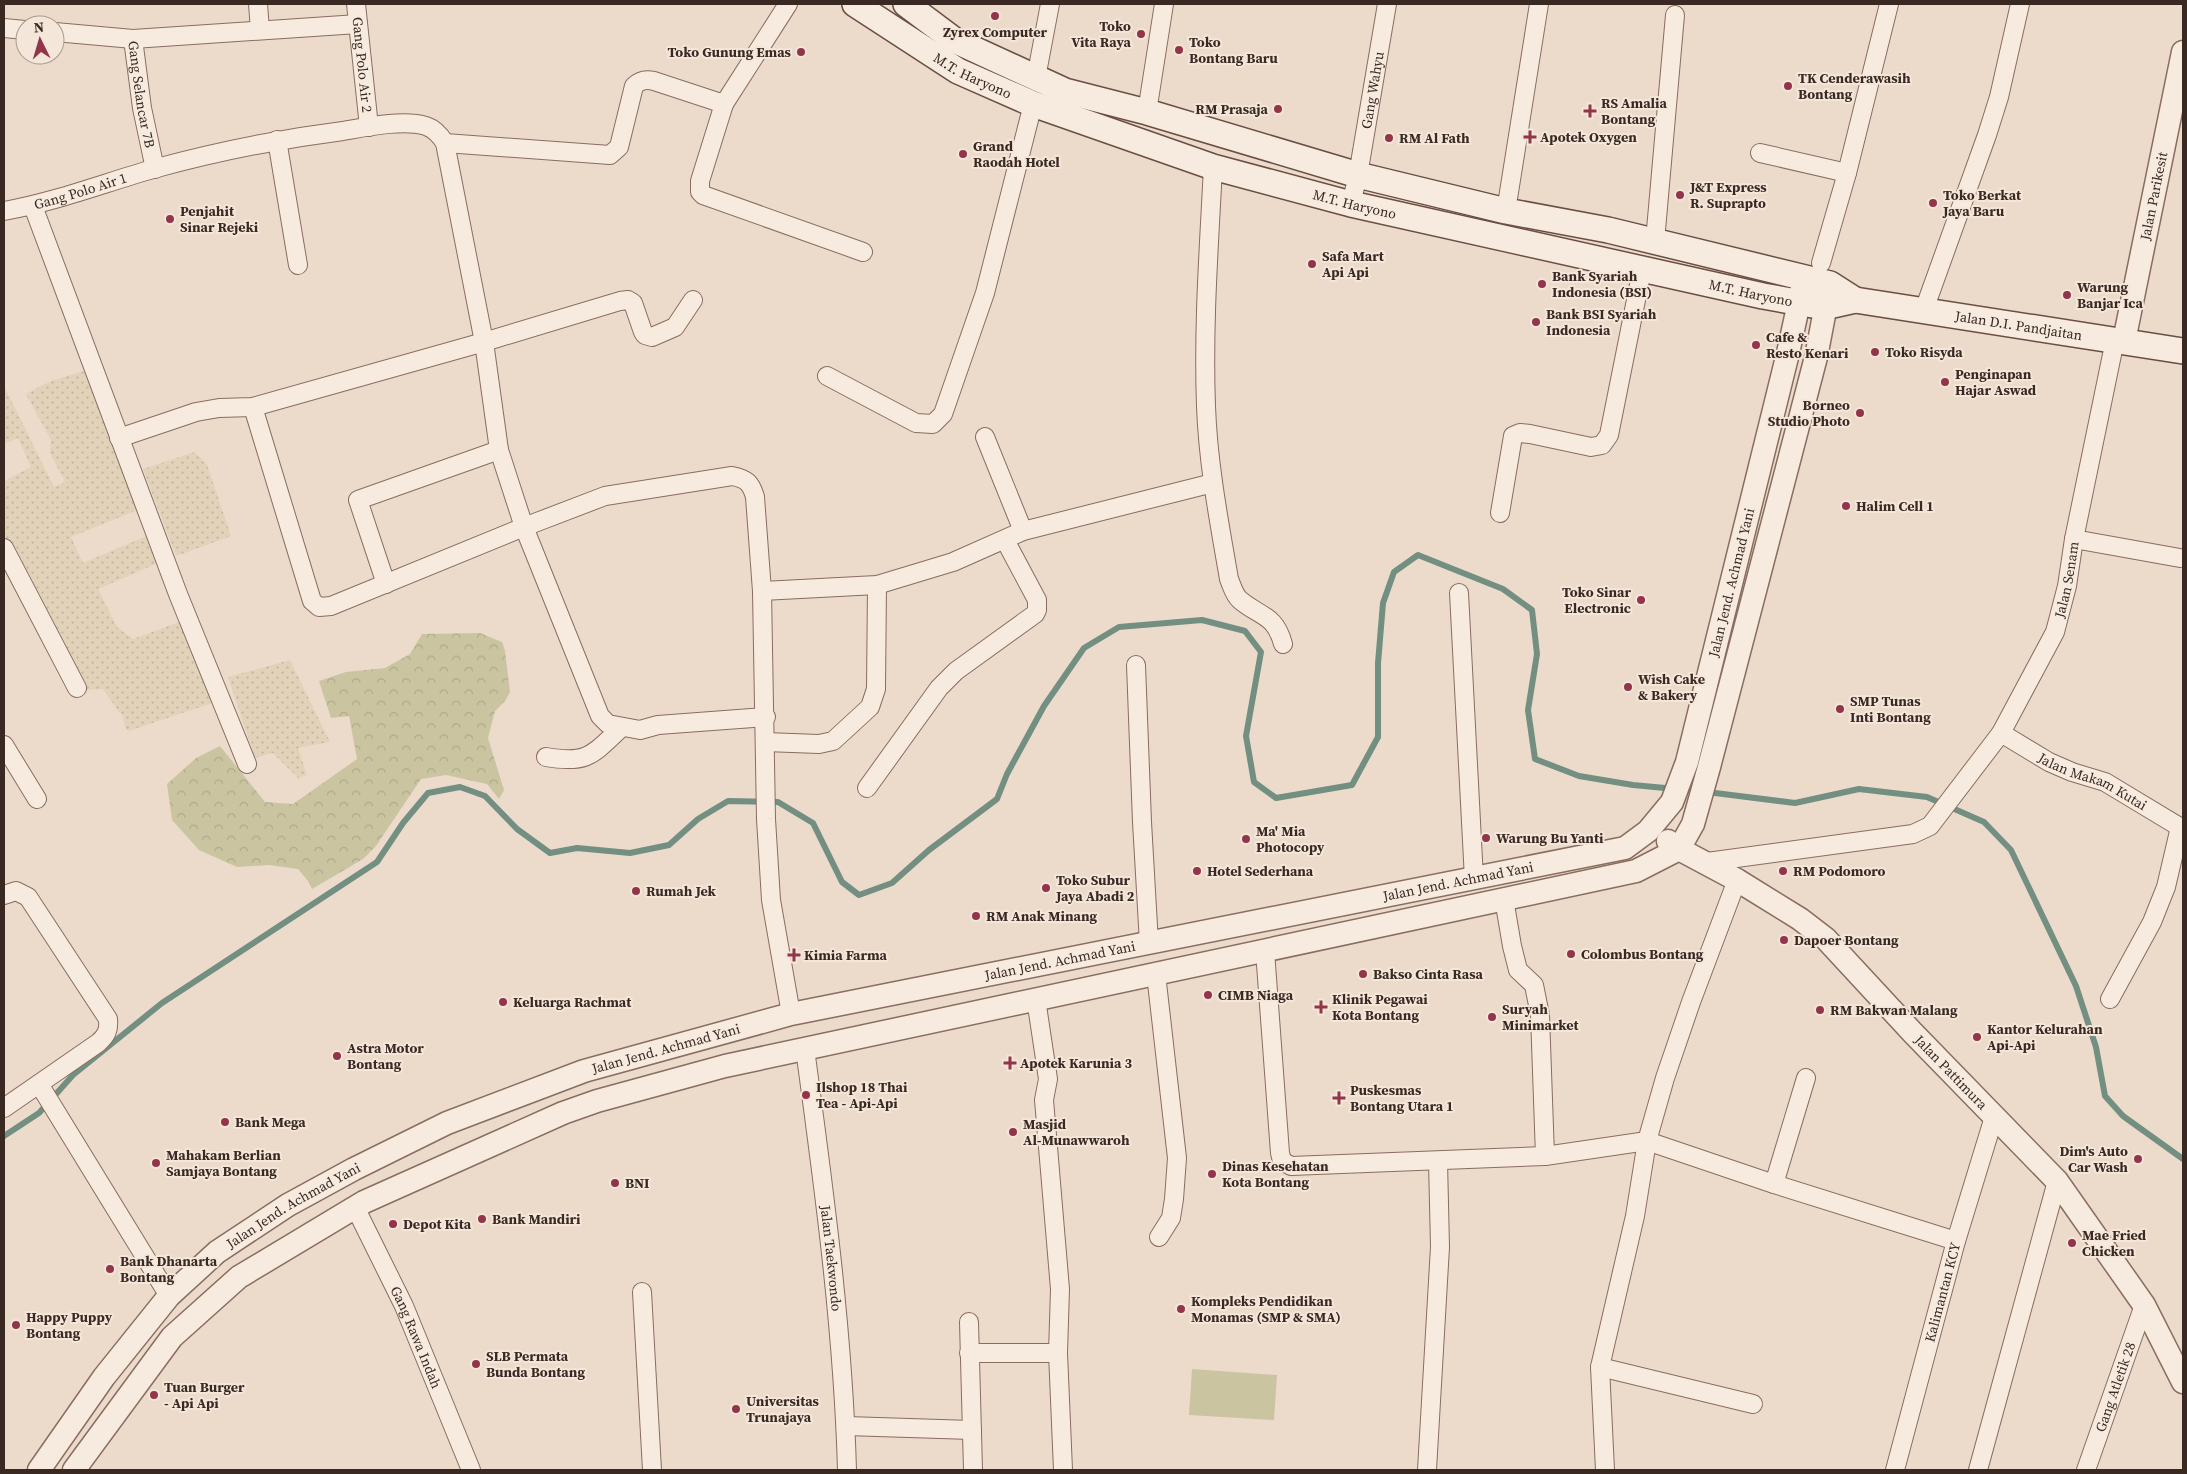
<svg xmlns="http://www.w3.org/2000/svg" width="2187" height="1474" font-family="'Source Serif 4',serif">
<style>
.farmland{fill:url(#farmland-dots)}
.forest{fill:url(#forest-crowns)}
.park{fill:#cac5a0}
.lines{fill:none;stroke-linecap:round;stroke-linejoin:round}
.stream{stroke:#728f82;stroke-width:6}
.minor-casing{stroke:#886d60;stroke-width:20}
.tertiary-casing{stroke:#886d60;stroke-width:25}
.secondary-casing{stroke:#6a4e43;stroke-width:28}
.minor{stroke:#f7eade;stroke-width:18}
.tertiary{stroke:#f7eade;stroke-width:22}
.secondary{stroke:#f7eade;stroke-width:25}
.poi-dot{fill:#92354a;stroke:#f4e7da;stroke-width:2}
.labels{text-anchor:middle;stroke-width:4;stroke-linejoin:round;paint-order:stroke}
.poi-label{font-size:14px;font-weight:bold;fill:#3a2923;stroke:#f4e7da;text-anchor:start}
.street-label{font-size:14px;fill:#3a2923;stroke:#f4e7da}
</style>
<defs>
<pattern id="farmland-dots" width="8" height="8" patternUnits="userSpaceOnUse" patternTransform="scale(1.25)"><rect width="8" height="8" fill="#e1d2b9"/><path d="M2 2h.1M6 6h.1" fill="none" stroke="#c2b49f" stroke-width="1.8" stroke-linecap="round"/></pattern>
<pattern id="forest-crowns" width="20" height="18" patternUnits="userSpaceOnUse" patternTransform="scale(1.25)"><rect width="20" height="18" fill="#cac5a0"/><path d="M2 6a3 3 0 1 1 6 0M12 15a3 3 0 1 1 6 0" fill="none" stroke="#aea98a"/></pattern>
</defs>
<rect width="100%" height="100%" fill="#ecdbcb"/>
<!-- farmland -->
<g class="farmland">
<path d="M 84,371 L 140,509 L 71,537 L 83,563 L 149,535 L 158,563 L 98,589 L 117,627 L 133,639 L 182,621 L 202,673 L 212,703 L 129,731 L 126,729 L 122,714 L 119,712 L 103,689 L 85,690 L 4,537 L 4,481 L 31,467 L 18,438 L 4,444 L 4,386 L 54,487 L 65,482 L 50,453 L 51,440 L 26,394 L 51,381 Z"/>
<path d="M 195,452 L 207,465 L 231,536 L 176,556 L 143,469 Z"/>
<path d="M 290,660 L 330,742 L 298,748 L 307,775 L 298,778 L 273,753 L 255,758 L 228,677 Z"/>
</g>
<!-- forest -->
<path class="forest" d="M 480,633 L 502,642 L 505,651 L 510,692 L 505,701 L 495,711 L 488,738 L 504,790 L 499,799 L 487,784 L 446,775 L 421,779 L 376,846 L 363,859 L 312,889 L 309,882 L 298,869 L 269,865 L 237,867 L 199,850 L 172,820 L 167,784 L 196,758 L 220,746 L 265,802 L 293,804 L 357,759 L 349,716 L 331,718 L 319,681 L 346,672 L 385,668 L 410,654 L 422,634 Z"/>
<!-- park -->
<path class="park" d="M 1192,1369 L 1277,1375 L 1274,1420 L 1189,1415 Z"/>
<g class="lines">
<!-- stream -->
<g class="stream">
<path d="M 1707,792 L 1795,803 L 1859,789 L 1927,797 L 1984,822 L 2011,850 L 2076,986 L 2096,1047 L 2105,1096 L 2123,1116 L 2183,1159"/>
<path d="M 4,1136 L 39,1113 L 73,1075 L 162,1003 L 377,862 L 403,823 L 428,793 L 460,787 L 485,796 L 517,829 L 550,853 L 577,848 L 630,853 L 669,845 L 698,819 L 728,801 L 778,802 L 813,823 L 842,882 L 859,895 L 892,883 L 929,850 L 997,799 L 1007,774 L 1044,706 L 1084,648 L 1119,627 L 1202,620 L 1245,631 L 1261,652 L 1246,736 L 1254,782 L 1276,798 L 1352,785 L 1378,737 L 1378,663 L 1383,603 L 1394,572 L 1418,555 L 1503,589 L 1532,610 L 1537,654 L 1528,710 L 1535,759 L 1579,776 L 1633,785 L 1697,791"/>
</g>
<!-- minor casing -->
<g class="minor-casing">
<g id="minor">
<path d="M 258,4 L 260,30"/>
<path id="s1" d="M 356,4 L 369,127"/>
<path d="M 4,28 L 25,30"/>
<path d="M 55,32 L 133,39 L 358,24"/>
<path id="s2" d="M 133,39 L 142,108 L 155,169"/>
<path d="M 1036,78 L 1050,4"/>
<path d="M 724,104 L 700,181 L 700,192 L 703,195 L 863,252"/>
<path d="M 1147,112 L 1164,4"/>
<path d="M 277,140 L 298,265"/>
<path d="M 445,143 L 610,155 L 619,147 L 634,86 C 640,80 646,79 654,81 L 724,104 L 788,4"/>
<path d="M 1760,153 L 1847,173"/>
<path d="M 1213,167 C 1209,247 1203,326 1206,406 C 1208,464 1219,521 1229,579 C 1232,586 1234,595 1240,600 C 1260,617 1275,614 1283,644"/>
<path id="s3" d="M 1351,204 L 1358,175 L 1387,4"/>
<path d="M 33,206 L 178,594 L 247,764"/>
<path id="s4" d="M 4,211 C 55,202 104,183 153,169 C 215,152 279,139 343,131 C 366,127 403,119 426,126 C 435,129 440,135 445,143 L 484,342 L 499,450 L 524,527 L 600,716 L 608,724 L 640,730 L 658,725 L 766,717"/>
<path d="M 1506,211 L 1539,4"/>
<path d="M 1655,241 L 1675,15"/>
<path d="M 1821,263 L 1847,173 L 1889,4"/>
<path d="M 1924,310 L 1987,135 L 1999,97 L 2020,4"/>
<path d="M 827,376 L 916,423 L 933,424 L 943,414 L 985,293 L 1033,104"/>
<path d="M 253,407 L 312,601 L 319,607 L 331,606 L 524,527 L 605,496 L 732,476 C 747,479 751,483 755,497 L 762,591 L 766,819 L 771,900 L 791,1014"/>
<path d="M 985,437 L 1023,531"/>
<path d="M 119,438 L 196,412 L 219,408 L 253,407 L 484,342 L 620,301 L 628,300 L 633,303 L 643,332 L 645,335 L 652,337 L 675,327 L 693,300"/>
<path d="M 1500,513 L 1513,436 L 1520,433 L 1530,434 L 1591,447 L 1602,445 L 1609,435 L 1642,270"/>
<path d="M 2074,539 L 2180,558"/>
<path d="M 4,548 L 77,688"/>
<path d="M 386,584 L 358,500 L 499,450"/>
<path d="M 762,591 L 877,585 L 953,562 L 1023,531 L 1213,483"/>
<path d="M 1459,593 L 1474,879"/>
<path d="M 1136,665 L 1142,822 L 1149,943"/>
<path id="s5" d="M 2001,733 L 2049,762 L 2072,772 L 2105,782 L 2183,829"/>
<path d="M 765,742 L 819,744 L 833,741 L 870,707 L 876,689 L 877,585"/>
<path d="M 4,745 L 37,799"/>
<path d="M 546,757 C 588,764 592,755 621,728"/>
<path d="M 867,788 L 939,688 L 956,671 L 1035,614 L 1037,610 L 1037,600 L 1005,540"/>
<path id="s6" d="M 1707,862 L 1913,834 L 1930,826 L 2001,733 L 2055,632 L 2067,586 L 2074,539 L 2115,340"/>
<path d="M 4,895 L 16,891 L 28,897 L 108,1019 C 109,1030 107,1035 98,1043 L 4,1108"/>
<path d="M 1504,899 L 1512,946 L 1518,970 L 1534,985 L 1540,1015 L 1545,1156"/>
<path d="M 1265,951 L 1280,1153 L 1282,1161 L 1291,1166 L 1545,1156 L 1647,1141 L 1774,1184 L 1956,1241"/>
<path d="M 1156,974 L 1177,1158 L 1174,1199 L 1171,1218 L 1159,1237"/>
<path d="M 1036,999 L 1048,1079 L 1044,1100 L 1060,1289 L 1058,1353 L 1063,1470"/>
<path d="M 2110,999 L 2152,922 L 2166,887 L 2180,827"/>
<path id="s7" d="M 805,1049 C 824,1189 843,1329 847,1470"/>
<path d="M 39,1084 L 169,1296"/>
<path d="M 1774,1184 L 1806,1078"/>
<path id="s8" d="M 355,1207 L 404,1306 L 471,1470"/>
<path d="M 642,1292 L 652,1470"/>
<path d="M 969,1322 L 973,1470"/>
<path d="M 969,1353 L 1058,1353"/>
<path d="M 1600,1367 L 1753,1404"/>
<path d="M 846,1426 L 972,1430"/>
<path d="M 1427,1470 L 1440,1247 L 1438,1161"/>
<path d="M 1605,1470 L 1600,1367 L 1635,1216 L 1647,1141 L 1665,1078 L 1691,1002 L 1737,880"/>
<path id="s9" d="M 1895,1470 L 1956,1241 L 1994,1117"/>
<path d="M 1978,1470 L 2057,1181"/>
<path id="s10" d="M 2086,1470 L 2144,1305"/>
</g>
</g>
<!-- tertiary casing -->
<g class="tertiary-casing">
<g id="tertiary">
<path id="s11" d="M 2124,341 L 2183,52"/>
<path id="s12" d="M 1668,841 L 1679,849 L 1737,880 L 1800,919 L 1826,939 L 1913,1033 L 2057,1181 L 2144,1305 L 2183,1382"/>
<path id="s13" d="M 39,1470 L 104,1377 L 169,1296 L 217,1252 L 288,1205 L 354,1169 L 447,1123 L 584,1071 L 791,1014 L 1625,848 L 1648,831 L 1672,802 L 1687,762 L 1788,353 L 1803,284"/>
<path d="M 74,1470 L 172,1337 L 239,1277 L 364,1202 L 563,1113 L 597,1101 L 725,1066 L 1636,871 L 1679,849 L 1693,824 L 1709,767 L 1816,357 L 1829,289"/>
</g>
</g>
<!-- secondary casing -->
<g class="secondary-casing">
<g id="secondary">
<path id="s14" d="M 855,4 L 958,71 L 1033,104 L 1213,167 L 1351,204 L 1763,296 L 1824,307 L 1855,300 L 2183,351"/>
<path d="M 906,4 L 954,40 L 1065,91 L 1147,112 L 1358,175 L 1506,211 L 1608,230 L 1830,284 L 1855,300"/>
</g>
</g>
<!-- minor -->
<use href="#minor" class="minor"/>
<!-- tertiary -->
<use href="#tertiary" class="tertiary"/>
<!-- secondary -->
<use href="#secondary" class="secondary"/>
</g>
<!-- markers -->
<g class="poi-dot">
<circle cx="995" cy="16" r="5"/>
<circle cx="1141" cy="34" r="5"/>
<circle cx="1179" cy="50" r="5"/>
<circle cx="801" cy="52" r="5"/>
<circle cx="1788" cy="86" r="5"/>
<circle cx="1278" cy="109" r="5"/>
<path d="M1587.5 103.5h5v5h5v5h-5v5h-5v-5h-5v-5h5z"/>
<path d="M1527.5 129.5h5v5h5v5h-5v5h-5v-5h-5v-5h5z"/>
<circle cx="1389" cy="138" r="5"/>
<circle cx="963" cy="154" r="5"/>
<circle cx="1680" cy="195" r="5"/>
<circle cx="1933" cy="203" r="5"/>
<circle cx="170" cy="219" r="5"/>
<circle cx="1312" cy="264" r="5"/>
<circle cx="1542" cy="284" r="5"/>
<circle cx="2067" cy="295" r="5"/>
<circle cx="1536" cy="322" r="5"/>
<circle cx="1756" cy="345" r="5"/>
<circle cx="1875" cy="352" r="5"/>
<circle cx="1945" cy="382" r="5"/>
<circle cx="1860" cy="413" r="5"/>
<circle cx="1846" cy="506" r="5"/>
<circle cx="1641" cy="600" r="5"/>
<circle cx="1628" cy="687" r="5"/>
<circle cx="1840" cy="709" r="5"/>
<circle cx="1486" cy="838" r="5"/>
<circle cx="1246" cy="839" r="5"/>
<circle cx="1197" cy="871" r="5"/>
<circle cx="1783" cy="871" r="5"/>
<circle cx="1046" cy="888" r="5"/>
<circle cx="636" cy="891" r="5"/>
<circle cx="976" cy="916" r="5"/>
<circle cx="1784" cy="940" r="5"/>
<circle cx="1571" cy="954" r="5"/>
<path d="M791.5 947.5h5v5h5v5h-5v5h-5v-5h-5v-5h5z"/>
<circle cx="1363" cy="974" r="5"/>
<circle cx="1208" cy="995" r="5"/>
<circle cx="503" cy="1002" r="5"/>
<path d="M1318.5 999.5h5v5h5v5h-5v5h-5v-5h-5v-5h5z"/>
<circle cx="1820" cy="1010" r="5"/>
<circle cx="1492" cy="1017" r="5"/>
<circle cx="1977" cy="1037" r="5"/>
<circle cx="337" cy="1056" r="5"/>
<path d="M1007.5 1055.5h5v5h5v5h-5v5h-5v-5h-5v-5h5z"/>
<circle cx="806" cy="1095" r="5"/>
<path d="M1336.5 1090.5h5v5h5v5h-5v5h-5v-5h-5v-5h5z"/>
<circle cx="225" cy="1122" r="5"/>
<circle cx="1013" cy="1132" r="5"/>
<circle cx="2138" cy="1159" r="5"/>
<circle cx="156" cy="1163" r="5"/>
<circle cx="1212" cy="1174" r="5"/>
<circle cx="615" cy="1183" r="5"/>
<circle cx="482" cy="1219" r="5"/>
<circle cx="393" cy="1224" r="5"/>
<circle cx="2072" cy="1243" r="5"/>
<circle cx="110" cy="1269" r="5"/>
<circle cx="1181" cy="1309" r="5"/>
<circle cx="16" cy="1325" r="5"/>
<circle cx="476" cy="1364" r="5"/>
<circle cx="154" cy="1395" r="5"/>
<circle cx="736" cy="1409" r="5"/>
</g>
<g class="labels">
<!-- poi labels -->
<g class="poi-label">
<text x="1131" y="31" text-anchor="end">Toko<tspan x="1131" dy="16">Vita Raya</tspan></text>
<text x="995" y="37" text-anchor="middle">Zyrex Computer</text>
<text x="1189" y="47">Toko<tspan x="1189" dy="16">Bontang Baru</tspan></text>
<text x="791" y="57" text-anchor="end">Toko Gunung Emas</text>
<text x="1798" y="83">TK Cenderawasih<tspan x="1798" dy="16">Bontang</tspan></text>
<text x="1601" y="108">RS Amalia<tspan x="1601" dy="16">Bontang</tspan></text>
<text x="1268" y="114" text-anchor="end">RM Prasaja</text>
<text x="1540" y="142">Apotek Oxygen</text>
<text x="1399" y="143">RM Al Fath</text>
<text x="973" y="151">Grand<tspan x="973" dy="16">Raodah Hotel</tspan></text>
<text x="1690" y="192">J&amp;T Express<tspan x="1690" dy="16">R. Suprapto</tspan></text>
<text x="1943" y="200">Toko Berkat<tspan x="1943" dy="16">Jaya Baru</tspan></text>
<text x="180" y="216">Penjahit<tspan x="180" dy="16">Sinar Rejeki</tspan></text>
<text x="1322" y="261">Safa Mart<tspan x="1322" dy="16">Api Api</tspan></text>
<text x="1552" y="281">Bank Syariah<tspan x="1552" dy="16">Indonesia (BSI)</tspan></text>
<text x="2077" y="292">Warung<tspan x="2077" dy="16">Banjar Ica</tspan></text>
<text x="1546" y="319">Bank BSI Syariah<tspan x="1546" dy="16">Indonesia</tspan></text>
<text x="1766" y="342">Cafe &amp;<tspan x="1766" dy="16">Resto Kenari</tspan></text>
<text x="1885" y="357">Toko Risyda</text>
<text x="1955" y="379">Penginapan<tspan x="1955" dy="16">Hajar Aswad</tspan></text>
<text x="1850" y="410" text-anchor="end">Borneo<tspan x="1850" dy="16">Studio Photo</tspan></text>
<text x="1856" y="511">Halim Cell 1</text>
<text x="1631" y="597" text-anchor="end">Toko Sinar<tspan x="1631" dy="16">Electronic</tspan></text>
<text x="1638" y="684">Wish Cake<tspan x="1638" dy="16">&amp; Bakery</tspan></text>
<text x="1850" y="706">SMP Tunas<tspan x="1850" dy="16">Inti Bontang</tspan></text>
<text x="1256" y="836">Ma' Mia<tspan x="1256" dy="16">Photocopy</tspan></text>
<text x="1496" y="843">Warung Bu Yanti</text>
<text x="1207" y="876">Hotel Sederhana</text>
<text x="1793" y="876">RM Podomoro</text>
<text x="1056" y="885">Toko Subur<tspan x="1056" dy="16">Jaya Abadi 2</tspan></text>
<text x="646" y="896">Rumah Jek</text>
<text x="986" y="921">RM Anak Minang</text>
<text x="1794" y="945">Dapoer Bontang</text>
<text x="1581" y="959">Colombus Bontang</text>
<text x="804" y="960">Kimia Farma</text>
<text x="1373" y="979">Bakso Cinta Rasa</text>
<text x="1218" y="1000">CIMB Niaga</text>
<text x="1332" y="1004">Klinik Pegawai<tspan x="1332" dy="16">Kota Bontang</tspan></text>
<text x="513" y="1007">Keluarga Rachmat</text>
<text x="1502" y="1014">Suryah<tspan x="1502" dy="16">Minimarket</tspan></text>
<text x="1830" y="1015">RM Bakwan Malang</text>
<text x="1987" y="1034">Kantor Kelurahan<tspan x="1987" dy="16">Api-Api</tspan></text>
<text x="347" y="1053">Astra Motor<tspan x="347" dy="16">Bontang</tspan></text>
<text x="1020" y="1068">Apotek Karunia 3</text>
<text x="816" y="1092">Ilshop 18 Thai<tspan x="816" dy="16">Tea - Api-Api</tspan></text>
<text x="1350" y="1095">Puskesmas<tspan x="1350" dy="16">Bontang Utara 1</tspan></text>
<text x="235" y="1127">Bank Mega</text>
<text x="1023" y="1129">Masjid<tspan x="1023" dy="16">Al-Munawwaroh</tspan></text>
<text x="2128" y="1156" text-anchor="end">Dim's Auto<tspan x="2128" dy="16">Car Wash</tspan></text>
<text x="166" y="1160">Mahakam Berlian<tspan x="166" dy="16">Samjaya Bontang</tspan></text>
<text x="1222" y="1171">Dinas Kesehatan<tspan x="1222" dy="16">Kota Bontang</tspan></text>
<text x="625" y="1188">BNI</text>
<text x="492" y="1224">Bank Mandiri</text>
<text x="403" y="1229">Depot Kita</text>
<text x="2082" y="1240">Mae Fried<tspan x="2082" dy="16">Chicken</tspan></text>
<text x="120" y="1266">Bank Dhanarta<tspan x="120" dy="16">Bontang</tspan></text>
<text x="1191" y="1306">Kompleks Pendidikan<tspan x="1191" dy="16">Monamas (SMP &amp; SMA)</tspan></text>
<text x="26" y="1322">Happy Puppy<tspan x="26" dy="16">Bontang</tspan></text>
<text x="486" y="1361">SLB Permata<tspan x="486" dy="16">Bunda Bontang</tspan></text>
<text x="164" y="1392">Tuan Burger<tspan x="164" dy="16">- Api Api</tspan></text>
<text x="746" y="1406">Universitas<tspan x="746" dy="16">Trunajaya</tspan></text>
</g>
<!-- street labels -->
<g class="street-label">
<text dy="5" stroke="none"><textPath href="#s1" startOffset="61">Gang Polo Air 2</textPath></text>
<text dy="5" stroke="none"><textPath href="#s14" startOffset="138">M.T. Haryono</textPath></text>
<text dy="5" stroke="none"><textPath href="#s3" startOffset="116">Gang Wahyu</textPath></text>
<text dy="5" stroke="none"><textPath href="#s2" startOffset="56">Gang Selancar 7B</textPath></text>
<text dy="5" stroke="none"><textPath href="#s4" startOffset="79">Gang Polo Air 1</textPath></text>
<text dy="5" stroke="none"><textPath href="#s11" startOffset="148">Jalan Parikesit</textPath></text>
<text dy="5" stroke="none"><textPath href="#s14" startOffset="542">M.T. Haryono</textPath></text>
<text dy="5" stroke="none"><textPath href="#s14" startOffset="948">M.T. Haryono</textPath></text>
<text dy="5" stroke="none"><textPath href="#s14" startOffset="1220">Jalan D.I. Pandjaitan</textPath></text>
<text dy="5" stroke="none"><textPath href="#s6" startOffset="512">Jalan Senam</textPath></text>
<text dy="5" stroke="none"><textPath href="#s13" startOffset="2052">Jalan Jend. Achmad Yani</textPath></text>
<text dy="5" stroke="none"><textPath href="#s5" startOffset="104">Jalan Makam Kutai</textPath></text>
<text dy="5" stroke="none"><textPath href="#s13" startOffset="1588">Jalan Jend. Achmad Yani</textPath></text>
<text dy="5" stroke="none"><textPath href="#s13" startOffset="1182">Jalan Jend. Achmad Yani</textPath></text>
<text dy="5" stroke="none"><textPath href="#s13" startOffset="778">Jalan Jend. Achmad Yani</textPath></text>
<text dy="5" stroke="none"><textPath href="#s12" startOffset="369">Jalan Pattimura</textPath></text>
<text dy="5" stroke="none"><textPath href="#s13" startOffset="372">Jalan Jend. Achmad Yani</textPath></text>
<text dy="5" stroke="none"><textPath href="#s7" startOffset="211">Jalan Taekwondo</textPath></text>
<text dy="5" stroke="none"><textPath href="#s9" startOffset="184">Kalimantan KCY</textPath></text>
<text dy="5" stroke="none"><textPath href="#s8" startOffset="144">Gang Rawa Indah</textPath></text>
<text dy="5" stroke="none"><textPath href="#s10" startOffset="88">Gang Atletik 28</textPath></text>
</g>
</g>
<!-- border -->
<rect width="2187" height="1474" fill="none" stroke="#3a2923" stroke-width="10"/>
<!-- north arrow -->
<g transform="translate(40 40) rotate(355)"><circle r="24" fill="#f4e7da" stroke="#aa9b91"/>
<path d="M0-4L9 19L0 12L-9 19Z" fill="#92354a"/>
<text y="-8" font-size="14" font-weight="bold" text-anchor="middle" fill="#3a2923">N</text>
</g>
</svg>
